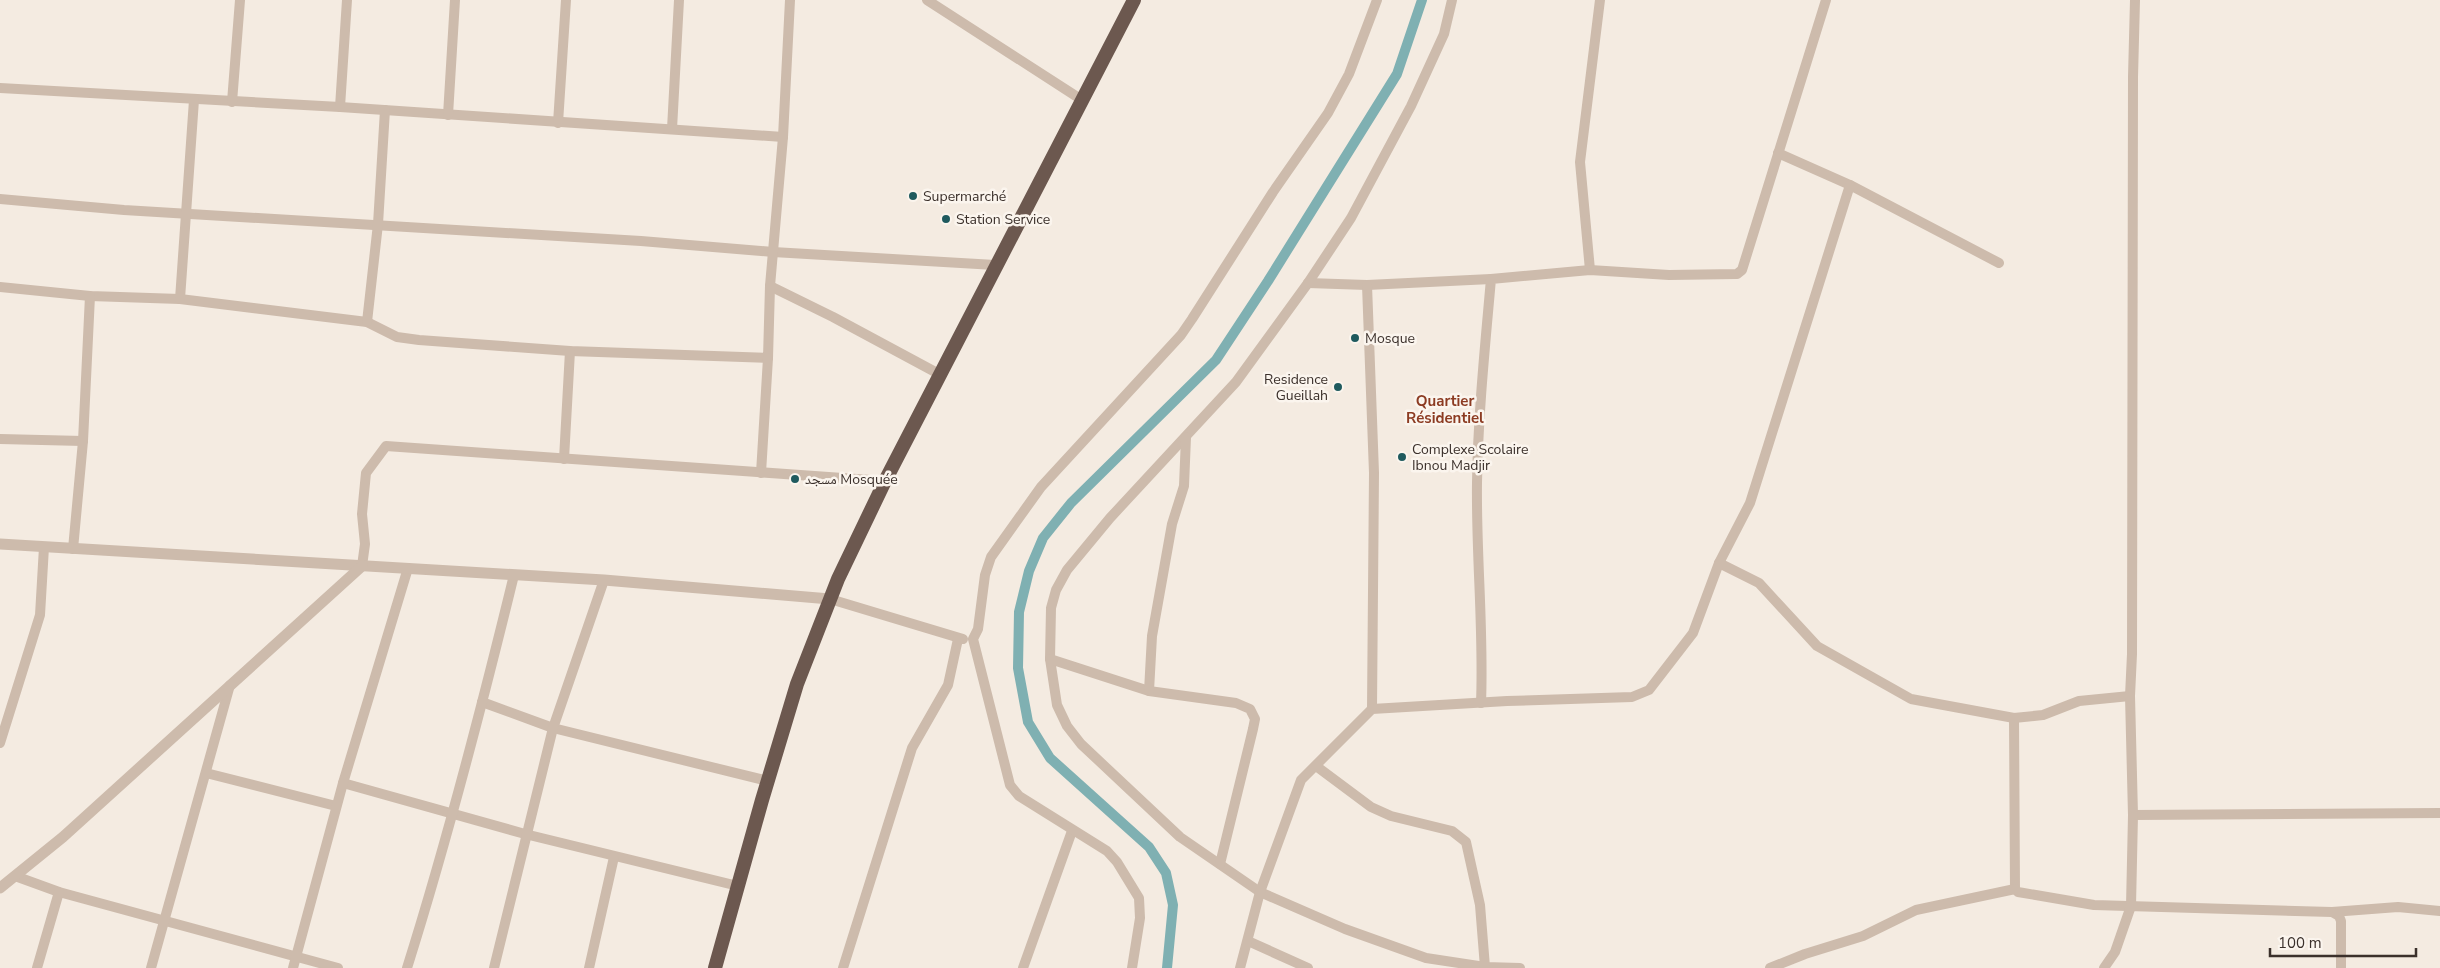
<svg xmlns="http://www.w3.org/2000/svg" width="2440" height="968" font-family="'Nunito Sans','Noto Naskh Arabic',sans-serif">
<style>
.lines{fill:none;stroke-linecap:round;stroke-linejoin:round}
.canal{stroke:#7fb0b2;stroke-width:10}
.minor{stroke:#cdbbac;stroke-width:10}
.tertiary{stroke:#cdbbac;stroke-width:11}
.trunk{stroke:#6c584f;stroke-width:14}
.poi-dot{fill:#1f5a5e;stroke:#fbf5ee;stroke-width:2}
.labels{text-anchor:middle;stroke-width:5;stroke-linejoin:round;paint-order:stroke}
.poi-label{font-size:14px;fill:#3b302b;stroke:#fbf5ee;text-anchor:start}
.neighbourhood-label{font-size:15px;font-weight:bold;fill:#8c3b22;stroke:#fbf5ee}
</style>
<rect width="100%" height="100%" fill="#f4ebe1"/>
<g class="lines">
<!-- canal -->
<path class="canal" d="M 1167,968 L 1173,905 L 1166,873 L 1149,847 L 1050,758 L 1028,722 L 1018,668 L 1019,612 L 1029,571 L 1043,538 L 1071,503 L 1216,360 L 1268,281 L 1397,74 L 1422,0"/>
<!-- minor -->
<g class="minor">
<path d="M 927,0 L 1082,100"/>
<path d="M 1452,0 L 1444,34 L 1411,106 L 1351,218 L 1308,283 L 1236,382 L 1110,518 L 1067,570 L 1056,590 L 1051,608 L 1050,659 L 1057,705 L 1067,726 L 1081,744 L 1180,837 L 1260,892 L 1345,929 L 1426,958 L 1485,967 L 1520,968"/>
<path d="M 0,88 L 340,107 L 783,137"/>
<path d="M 232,102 L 240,0"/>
<path d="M 340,107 L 347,0"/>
<path d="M 448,115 L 455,0"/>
<path d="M 558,123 L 566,0"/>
<path d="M 672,129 L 679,0"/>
<path d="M 1778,153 L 1850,185 L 1999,263"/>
<path d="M 0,199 L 124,210 L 641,241 L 773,252 L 995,265"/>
<path d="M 1590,270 L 1580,162 L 1600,0"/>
<path d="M 1308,283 L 1367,285 L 1491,279"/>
<path d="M 1367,285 L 1374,473 L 1372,709"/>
<path d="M 770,286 L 833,317 L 939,374"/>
<path d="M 0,287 L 90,296 L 180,299 L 367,322 L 397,337 L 419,340 L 570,351 L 768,358 L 770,286 L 783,137 L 790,0"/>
<path d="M 180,299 L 194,100"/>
<path d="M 367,322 L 378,224 L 385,110"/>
<path d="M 0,439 L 83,441"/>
<path d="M 564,459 L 570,351"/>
<path d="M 761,473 L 768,358"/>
<path d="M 73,549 L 83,441 L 90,296"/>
<path d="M 1719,563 L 1759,583 L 1817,646 L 1911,699 L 2014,718 L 2043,715 L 2079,701 L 2130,696"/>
<path d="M 362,566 L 365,544 L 362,514 L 366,473 L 386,446 L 885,481"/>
<path d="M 830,599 L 963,639"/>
<path d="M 1050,659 L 1149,691 L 1236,703 L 1250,709 L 1255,719 L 1253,729 L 1220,864"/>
<path d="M 1149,691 L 1152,636 L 1172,524 L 1184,486 L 1186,437"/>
<path d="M 482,702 L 553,728 L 768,781"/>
<path d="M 1481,703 C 1484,630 1476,557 1477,483 C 1478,415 1485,347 1491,279 L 1590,270 L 1669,275 L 1737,274 L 1742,270 L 1826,0"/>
<path d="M 2014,718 L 2015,889"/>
<path d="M 0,743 L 40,615 L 44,547"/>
<path d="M 1316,766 L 1371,807 L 1391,816 L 1452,831 L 1466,842 L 1480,905 L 1485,967"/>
<path d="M 206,773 L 336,806"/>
<path d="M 343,783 L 525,834 L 738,886"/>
<path d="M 2133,815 L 2440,813"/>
<path d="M 15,876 L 59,892 L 338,968"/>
<path d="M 2332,912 L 2398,907 L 2440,911"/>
<path d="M 1248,941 L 1308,968"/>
<path d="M 37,968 L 59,892"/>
<path d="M 151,968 L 230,685"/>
<path d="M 293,968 L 343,783 L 408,568"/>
<path d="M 407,968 C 448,838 482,706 514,575"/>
<path d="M 494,968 L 553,728 L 604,580"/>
<path d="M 589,968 L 614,857"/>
<path d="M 843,968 L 912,748 L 948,685 L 958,639"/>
<path d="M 1023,968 L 1072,831"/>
<path d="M 1132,968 L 1140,918 L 1139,898 L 1117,862 L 1107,851 L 1019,796 L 1010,785 L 973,639 L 978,629 L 985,575 L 991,557 L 1041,487 L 1181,335 L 1192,319 L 1273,192 L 1328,113 L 1349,74 L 1377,0"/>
<path d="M 1240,968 L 1260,892 L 1301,780 L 1372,709 L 1507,701 L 1632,697 L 1649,690 L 1693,633 L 1719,563 L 1750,503 L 1850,185"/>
<path d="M 1770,968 L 1805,954 L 1863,936 L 1916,910 L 2015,889 L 2018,892 L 2094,905 L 2332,912 L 2339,916 L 2341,921 L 2341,968"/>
<path d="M 2104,968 L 2115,952 L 2131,906 L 2133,815 L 2130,696 L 2132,654 L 2133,77 L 2135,0"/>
</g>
<!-- tertiary -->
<g class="tertiary">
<path d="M 0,544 L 604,580 L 830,599"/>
<path d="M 0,888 L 63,837 L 362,566"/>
</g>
<!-- trunk -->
<path class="trunk" d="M 715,968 L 762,800 L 797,684 L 838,579 L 885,481 L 1134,0"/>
</g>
<!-- markers -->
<g class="poi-dot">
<circle cx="913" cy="196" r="5"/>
<circle cx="946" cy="219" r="5"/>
<circle cx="1355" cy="338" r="5"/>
<circle cx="1338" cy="387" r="5"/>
<circle cx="1402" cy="457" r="5"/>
<circle cx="795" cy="479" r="5"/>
</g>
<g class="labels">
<!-- poi labels -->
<g class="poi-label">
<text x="923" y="201">Supermarché</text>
<text x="956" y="224">Station Service</text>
<text x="1365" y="343">Mosque</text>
<text x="1328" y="384" text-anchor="end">Residence<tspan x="1328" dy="16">Gueillah</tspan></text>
<text x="1412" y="454">Complexe Scolaire<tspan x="1412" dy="16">Ibnou Madjir</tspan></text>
<text x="805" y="484">مسجد Mosquée</text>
</g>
<!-- neighbourhood labels -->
<g class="neighbourhood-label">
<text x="1445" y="406">Quartier<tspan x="1445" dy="17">Résidentiel</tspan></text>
</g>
</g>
<!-- scale -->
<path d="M2270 948v8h146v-8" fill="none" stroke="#3b302b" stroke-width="2.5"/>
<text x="2278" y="948" font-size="15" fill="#3b302b" stroke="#fbf5ee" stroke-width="4" paint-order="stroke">100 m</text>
</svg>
